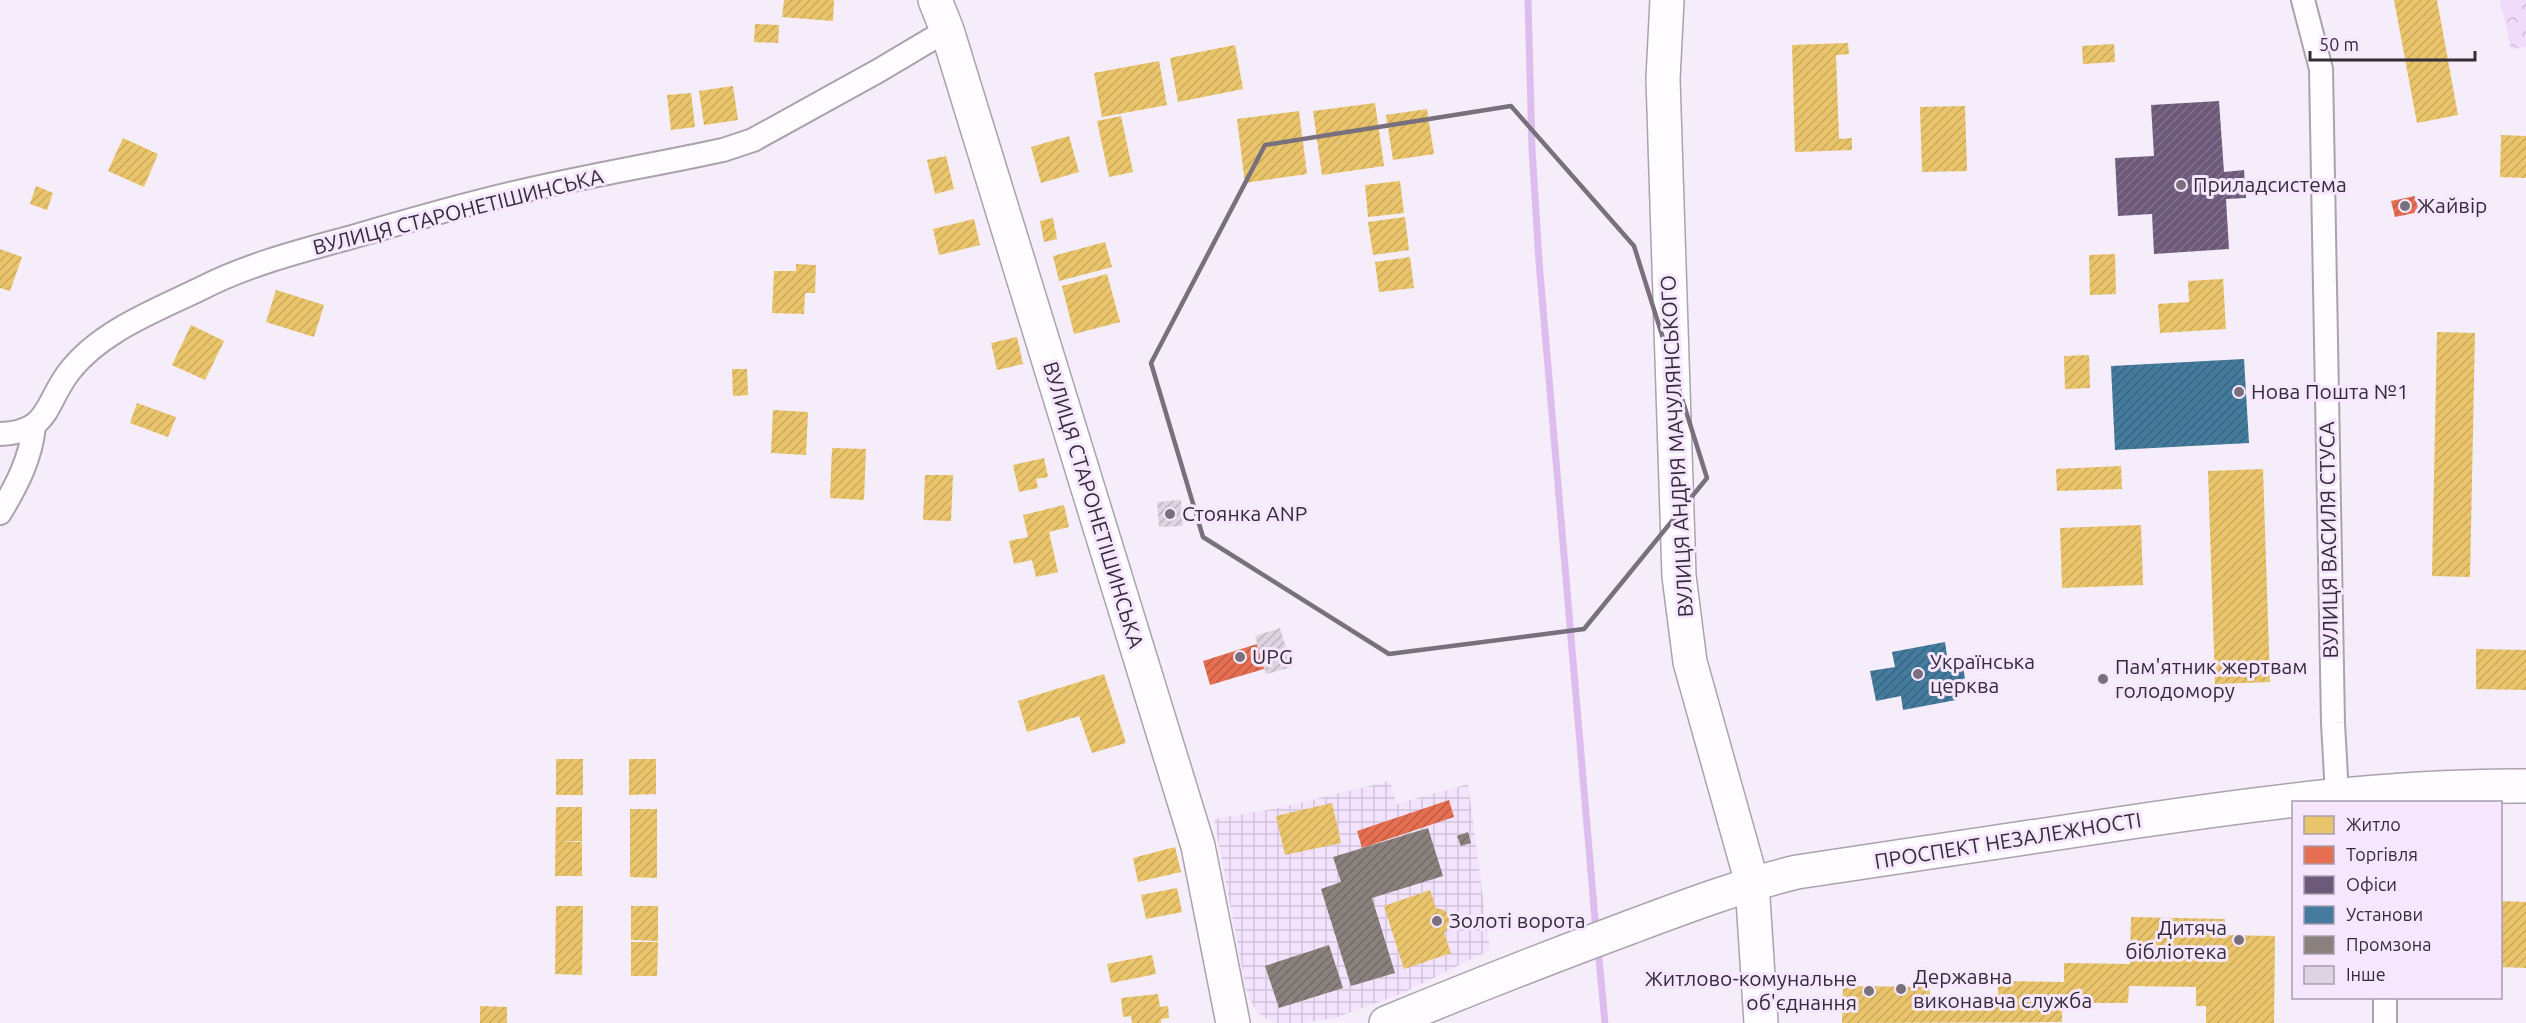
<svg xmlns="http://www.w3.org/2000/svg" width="2526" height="1023" font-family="Ubuntu,sans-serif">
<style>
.industrial{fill:url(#industrial-grid)}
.park{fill:url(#park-crowns)}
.homes{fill:url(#homes-hatch)}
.shops{fill:url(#shops-hatch)}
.offices{fill:url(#offices-hatch)}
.public{fill:url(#public-hatch)}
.industry{fill:url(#industry-hatch)}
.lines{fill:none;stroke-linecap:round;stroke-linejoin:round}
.stream{stroke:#ddbded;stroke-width:7}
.building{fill:url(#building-hatch)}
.street-casing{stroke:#aaa3ad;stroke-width:26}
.secondary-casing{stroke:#aaa3ad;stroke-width:36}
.street{stroke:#fefcfe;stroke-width:22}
.secondary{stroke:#fefcfe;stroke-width:33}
.marked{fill:none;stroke:#78707c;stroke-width:4.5;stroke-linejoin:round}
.poi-dot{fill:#78707c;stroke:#f6e7ff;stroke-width:2}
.labels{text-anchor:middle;stroke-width:6;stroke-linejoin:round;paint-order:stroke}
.poi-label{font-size:21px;fill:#342d38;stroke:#f6e7ff;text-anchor:start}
.street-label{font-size:21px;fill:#342d38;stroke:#f6e7ff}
</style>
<defs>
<pattern id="industrial-grid" width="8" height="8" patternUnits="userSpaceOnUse" patternTransform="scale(1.5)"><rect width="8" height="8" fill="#f3e3fc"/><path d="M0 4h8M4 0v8" fill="none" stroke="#d1c3d9"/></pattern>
<pattern id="park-crowns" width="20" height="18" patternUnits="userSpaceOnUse" patternTransform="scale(1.5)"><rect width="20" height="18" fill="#efdbfa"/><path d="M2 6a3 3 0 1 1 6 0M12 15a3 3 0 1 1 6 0" fill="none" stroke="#cebcd7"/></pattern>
<pattern id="homes-hatch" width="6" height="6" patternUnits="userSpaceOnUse" patternTransform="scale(1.5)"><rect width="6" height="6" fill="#e9c46a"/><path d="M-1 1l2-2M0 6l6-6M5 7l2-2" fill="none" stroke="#c8a95d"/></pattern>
<pattern id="shops-hatch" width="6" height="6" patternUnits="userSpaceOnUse" patternTransform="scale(1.5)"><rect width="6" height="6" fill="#e76f51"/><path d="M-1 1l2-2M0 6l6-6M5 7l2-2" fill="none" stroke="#bc5c44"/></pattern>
<pattern id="offices-hatch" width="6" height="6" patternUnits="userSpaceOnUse" patternTransform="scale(1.5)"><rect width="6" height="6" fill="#6d597a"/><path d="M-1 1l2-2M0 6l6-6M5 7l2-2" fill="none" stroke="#82738c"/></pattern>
<pattern id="public-hatch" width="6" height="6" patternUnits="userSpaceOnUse" patternTransform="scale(1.5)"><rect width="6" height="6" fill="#457b9d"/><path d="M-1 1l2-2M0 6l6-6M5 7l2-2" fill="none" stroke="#3a6581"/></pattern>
<pattern id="industry-hatch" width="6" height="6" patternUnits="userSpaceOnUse" patternTransform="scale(1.5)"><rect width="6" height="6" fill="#8a817c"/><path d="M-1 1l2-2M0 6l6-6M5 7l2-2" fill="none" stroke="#726a67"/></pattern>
<pattern id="building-hatch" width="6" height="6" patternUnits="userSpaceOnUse" patternTransform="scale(1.5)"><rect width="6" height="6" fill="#dcd4e0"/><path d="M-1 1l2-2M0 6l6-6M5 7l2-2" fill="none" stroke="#bdb6c1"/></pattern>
</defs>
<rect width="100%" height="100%" fill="#f5edf9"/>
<!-- industrial -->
<path class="industrial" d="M 1390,781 L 1396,804 L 1468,784 L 1490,950 L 1403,993 L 1335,1018 L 1303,1023 L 1276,1023 L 1263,1017 L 1252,1004 L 1246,989 L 1214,819 L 1274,809 Z"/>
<!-- park -->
<path class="park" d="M 2500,0 L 2526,0 L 2526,47 L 2511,49 Z"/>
<!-- homes -->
<g class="homes">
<path d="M 784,0 L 834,0 L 833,21 L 782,17 Z"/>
<path d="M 2394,0 L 2437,0 L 2458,115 L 2417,123 Z"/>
<path d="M 755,24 L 779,25 L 778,43 L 754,42 Z"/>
<path d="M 1848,43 L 1849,54 L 1836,55 L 1839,139 L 1852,138 L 1852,150 L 1795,152 L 1792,45 Z"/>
<path d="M 2114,44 L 2115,62 L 2083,64 L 2082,46 Z"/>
<path d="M 1235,45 L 1243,89 L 1178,102 L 1170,58 Z"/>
<path d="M 1159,61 L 1167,105 L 1102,117 L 1094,73 Z"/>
<path d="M 733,86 L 738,120 L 704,125 L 699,91 Z"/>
<path d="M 691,93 L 695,127 L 671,130 L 667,95 Z"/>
<path d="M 1375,103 L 1384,166 L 1322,175 L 1313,111 Z"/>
<path d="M 1965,106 L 1967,171 L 1922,172 L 1920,107 Z"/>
<path d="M 1427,109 L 1434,154 L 1393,160 L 1386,115 Z"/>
<path d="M 1299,111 L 1307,174 L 1245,183 L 1237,119 Z"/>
<path d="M 1121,116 L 1133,172 L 1109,177 L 1097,121 Z"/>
<path d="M 2501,135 L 2526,136 L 2526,178 L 2500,177 Z"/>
<path d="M 1069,136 L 1079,172 L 1041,183 L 1031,147 Z"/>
<path d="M 123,138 L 158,154 L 144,187 L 108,171 Z"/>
<path d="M 946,156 L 954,189 L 935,194 L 927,160 Z"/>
<path d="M 1400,181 L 1404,213 L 1368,217 L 1365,185 Z"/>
<path d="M 36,186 L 53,193 L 47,210 L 30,204 Z"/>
<path d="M 1405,217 L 1409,250 L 1373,255 L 1368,222 Z"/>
<path d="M 1053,218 L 1057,239 L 1044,242 L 1040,221 Z"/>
<path d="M 974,219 L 980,245 L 939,255 L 933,229 Z"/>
<path d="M 1105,242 L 1112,267 L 1059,281 L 1053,256 Z"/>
<path d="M 0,249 L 22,257 L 10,291 L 0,288 Z"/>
<path d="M 2115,254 L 2116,294 L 2090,295 L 2089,255 Z"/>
<path d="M 1410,257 L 1414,288 L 1379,292 L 1375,262 Z"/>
<path d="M 796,264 L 816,265 L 815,293 L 805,293 L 804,314 L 772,313 L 774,271 L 796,271 Z"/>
<path d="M 1107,274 L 1120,322 L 1074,334 L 1062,286 Z"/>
<path d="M 2223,279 L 2226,329 L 2160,333 L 2158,304 L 2189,302 L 2188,281 Z"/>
<path d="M 276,290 L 324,305 L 314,337 L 266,322 Z"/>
<path d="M 191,325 L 224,341 L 205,380 L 172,365 Z"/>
<path d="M 2437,332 L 2475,333 L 2470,577 L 2432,576 Z"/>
<path d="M 1017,337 L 1023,364 L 997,370 L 991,343 Z"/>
<path d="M 2089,355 L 2090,388 L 2065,389 L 2064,356 Z"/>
<path d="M 732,369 L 747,369 L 748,395 L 733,396 Z"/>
<path d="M 137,403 L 176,417 L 168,437 L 130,423 Z"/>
<path d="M 773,410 L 808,412 L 806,455 L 771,453 Z"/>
<path d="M 832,448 L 866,449 L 864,500 L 830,498 Z"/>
<path d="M 1044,458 L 1048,477 L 1036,479 L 1038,488 L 1019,492 L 1013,465 Z"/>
<path d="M 2121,466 L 2122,489 L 2057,491 L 2056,469 Z"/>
<path d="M 2263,469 L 2270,682 L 2215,684 L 2208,471 Z"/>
<path d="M 925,475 L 953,475 L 951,521 L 923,520 Z"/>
<path d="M 1064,505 L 1069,527 L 1049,532 L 1058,572 L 1036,577 L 1032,560 L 1014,564 L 1009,541 L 1028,537 L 1023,515 Z"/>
<path d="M 2141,525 L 2143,585 L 2062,588 L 2060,528 Z"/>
<path d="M 2476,649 L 2526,650 L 2526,690 L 2476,689 Z"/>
<path d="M 1104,674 L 1126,743 L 1092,753 L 1079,716 L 1027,732 L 1018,701 Z"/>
<rect x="556" y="759" width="27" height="36"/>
<path d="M 629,759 L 656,759 L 656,794 L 629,795 Z"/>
<path d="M 1332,803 L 1341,843 L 1285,855 L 1276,816 Z"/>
<path d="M 556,807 L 582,807 L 582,841 L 559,841 L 582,842 L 582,876 L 555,876 Z"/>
<path d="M 630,809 L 657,809 L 657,878 L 630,877 Z"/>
<path d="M 1175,847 L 1181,872 L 1138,882 L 1133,858 Z"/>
<path d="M 1177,888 L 1182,912 L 1146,919 L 1141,895 Z"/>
<path d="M 1430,890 L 1436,908 L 1444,910 L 1449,915 L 1449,927 L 1444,933 L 1451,953 L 1404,969 L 1384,906 Z"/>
<path d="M 2500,901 L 2526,902 L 2526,968 L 2500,967 Z"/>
<path d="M 556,906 L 583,906 L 582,975 L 555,974 Z"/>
<path d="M 631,906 L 658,906 L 658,941 L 631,940 Z"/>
<path d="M 2131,917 L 2225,919 L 2225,935 L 2275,936 L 2274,1023 L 2206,1023 L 2206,1006 L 2196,1006 L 2196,987 L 2129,986 L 2128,1003 L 2062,1003 L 2062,1022 L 1842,1023 L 1843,986 L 1930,987 L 1930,999 L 1998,1000 L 1998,981 L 2064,982 L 2064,963 L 2130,964 Z"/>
<path d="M 631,942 L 658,942 L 657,976 L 631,976 Z"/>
<path d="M 1152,955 L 1156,974 L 1111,983 L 1107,964 Z"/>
<path d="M 1158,994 L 1160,1007 L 1168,1006 L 1169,1018 L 1161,1019 L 1161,1023 L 1132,1023 L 1131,1016 L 1123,1017 L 1121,998 Z"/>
<path d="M 480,1006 L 507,1007 L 507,1023 L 480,1023 Z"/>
</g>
<!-- shops -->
<g class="shops">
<path d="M 2415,196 L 2419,212 L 2395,217 L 2391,201 Z"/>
<path d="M 1257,644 L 1264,669 L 1210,685 L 1203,661 Z"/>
<path d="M 1449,800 L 1454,817 L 1362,848 L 1357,831 Z"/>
</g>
<!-- offices -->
<path class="offices" d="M 2219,101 L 2224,172 L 2244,170 L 2246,198 L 2226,199 L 2229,249 L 2154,254 L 2152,214 L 2118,216 L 2115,158 L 2154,156 L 2151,105 Z"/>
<!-- public -->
<g class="public">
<path d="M 2244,359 L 2249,443 L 2115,450 L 2111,366 Z"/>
<path d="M 1945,642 L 1947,656 L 1962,662 L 1965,678 L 1953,685 L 1956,700 L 1903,710 L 1901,696 L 1876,701 L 1870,671 L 1895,667 L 1892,652 Z"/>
</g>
<!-- industry -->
<g class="industry">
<path d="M 1428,828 L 1443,876 L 1372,898 L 1395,973 L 1351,986 L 1321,889 L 1341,882 L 1333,857 Z"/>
<path d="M 1468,832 L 1471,843 L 1461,846 L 1457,836 Z"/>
<path d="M 1329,945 L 1343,988 L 1279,1008 L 1265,966 Z"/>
</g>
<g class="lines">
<!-- stream -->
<g class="stream">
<path d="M 1528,0 L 1532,149 L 1539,261 L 1596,931"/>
<path d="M 1598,948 L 1605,1023"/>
</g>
</g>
<!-- building -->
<g class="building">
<path d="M 1181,500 L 1183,526 L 1159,527 L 1157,502 Z"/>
<path d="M 1280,628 L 1292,667 L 1266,674 L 1255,636 Z"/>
</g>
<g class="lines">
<!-- street casing -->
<g class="street-casing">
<g id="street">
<path d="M 2303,0 L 2321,69 L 2333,723 L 2337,795"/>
<path d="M 0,434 C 50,432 44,405 69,372 C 100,331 157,310 202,288 C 249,264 301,251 352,237 C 410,220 468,203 527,190 C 592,175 658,164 723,150 L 753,140 L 878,71 L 947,30"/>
<path d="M 0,513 C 17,485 31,458 34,426"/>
<path d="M 2385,1023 L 2385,998"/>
</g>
</g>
<!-- secondary casing -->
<g class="secondary-casing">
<g id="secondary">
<path d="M 935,0 L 947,30 L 1198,846 L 1233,1023"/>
<path d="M 1667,0 L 1663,79 L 1679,576 L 1690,662 L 1752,883 L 1761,1023"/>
<path d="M 1386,1023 C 1466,990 1547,958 1628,928 C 1684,907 1739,886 1797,872 C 1911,855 2025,838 2138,821 C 2267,802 2396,785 2526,786"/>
</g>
</g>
<!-- street -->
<use href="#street" class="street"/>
<!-- secondary -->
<use href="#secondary" class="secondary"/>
</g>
<!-- marked area -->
<path class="marked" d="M 1511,106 L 1634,246 L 1707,478 L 1584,629 L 1389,654 L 1203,537 L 1151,363 L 1265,145 Z"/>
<!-- markers -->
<g class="poi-dot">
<circle cx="2181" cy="185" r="6"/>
<circle cx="2405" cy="206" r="6"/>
<circle cx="2239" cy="392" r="6"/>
<circle cx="1170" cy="514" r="6"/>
<circle cx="1240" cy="657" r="6"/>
<circle cx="1918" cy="674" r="6"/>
<circle cx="2103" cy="679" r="6"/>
<circle cx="1437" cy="921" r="6"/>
<circle cx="2239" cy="940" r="6"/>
<circle cx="1901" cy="989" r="6"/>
<circle cx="1869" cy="991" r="6"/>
</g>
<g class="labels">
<!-- poi labels -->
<g class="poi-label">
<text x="2193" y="192">Приладсистема</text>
<text x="2417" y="213">Жайвір</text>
<text x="2251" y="399">Нова Пошта №1</text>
<text x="1182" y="521">Стоянка ANP</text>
<text x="1252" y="664">UPG</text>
<text x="1930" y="669">Українська<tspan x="1930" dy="24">церква</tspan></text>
<text x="2115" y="674">Пам'ятник жертвам<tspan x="2115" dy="24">голодомору</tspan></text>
<text x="1449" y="928">Золоті ворота</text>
<text x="2227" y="935" text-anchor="end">Дитяча<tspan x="2227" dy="24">бібліотека</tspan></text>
<text x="1913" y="984">Державна<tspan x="1913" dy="24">виконавча служба</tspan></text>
<text x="1857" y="986" text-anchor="end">Житлово-комунальне<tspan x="1857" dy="24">об'єднання</tspan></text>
</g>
<!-- street labels -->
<g class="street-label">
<text transform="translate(458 212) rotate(-14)" y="7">ВУЛИЦЯ СТАРОНЕТІШИНСЬКА</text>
<text transform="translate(1677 446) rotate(-93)" y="7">ВУЛИЦЯ АНДРІЯ МАЧУЛЯНСЬКОГО</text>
<text transform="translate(1093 505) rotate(73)" y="7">ВУЛИЦЯ СТАРОНЕТІШИНСЬКА</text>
<text transform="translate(2329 540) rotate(-91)" y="7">ВУЛИЦЯ ВАСИЛЯ СТУСА</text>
<text transform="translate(2008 841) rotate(-9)" y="7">ПРОСПЕКТ НЕЗАЛЕЖНОСТІ</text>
</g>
</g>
<!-- legend -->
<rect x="2292" y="801" width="210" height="198" fill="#f6e7ff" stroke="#a89daf" stroke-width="1.5"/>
<rect x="2304" y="816" width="30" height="18" fill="#e9c46a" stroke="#a89daf" stroke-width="1.5"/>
<text x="2346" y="831" font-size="18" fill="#342d38">Житло</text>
<rect x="2304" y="846" width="30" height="18" fill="#e76f51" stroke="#a89daf" stroke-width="1.5"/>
<text x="2346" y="861" font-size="18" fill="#342d38">Торгівля</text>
<rect x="2304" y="876" width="30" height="18" fill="#6d597a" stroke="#a89daf" stroke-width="1.5"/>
<text x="2346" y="891" font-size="18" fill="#342d38">Офіси</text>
<rect x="2304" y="906" width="30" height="18" fill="#457b9d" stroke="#a89daf" stroke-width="1.5"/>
<text x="2346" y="921" font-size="18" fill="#342d38">Установи</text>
<rect x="2304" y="936" width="30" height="18" fill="#8a817c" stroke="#a89daf" stroke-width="1.5"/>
<text x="2346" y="951" font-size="18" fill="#342d38">Промзона</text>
<rect x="2304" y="966" width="30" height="18" fill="#dcd4e0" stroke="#a89daf" stroke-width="1.5"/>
<text x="2346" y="981" font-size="18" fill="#342d38">Інше</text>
<!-- scale -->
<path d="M2310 51v9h165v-9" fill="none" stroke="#342d38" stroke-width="3"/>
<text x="2319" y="51" font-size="18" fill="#342d38" stroke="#f6e7ff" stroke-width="4.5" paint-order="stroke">50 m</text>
</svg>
